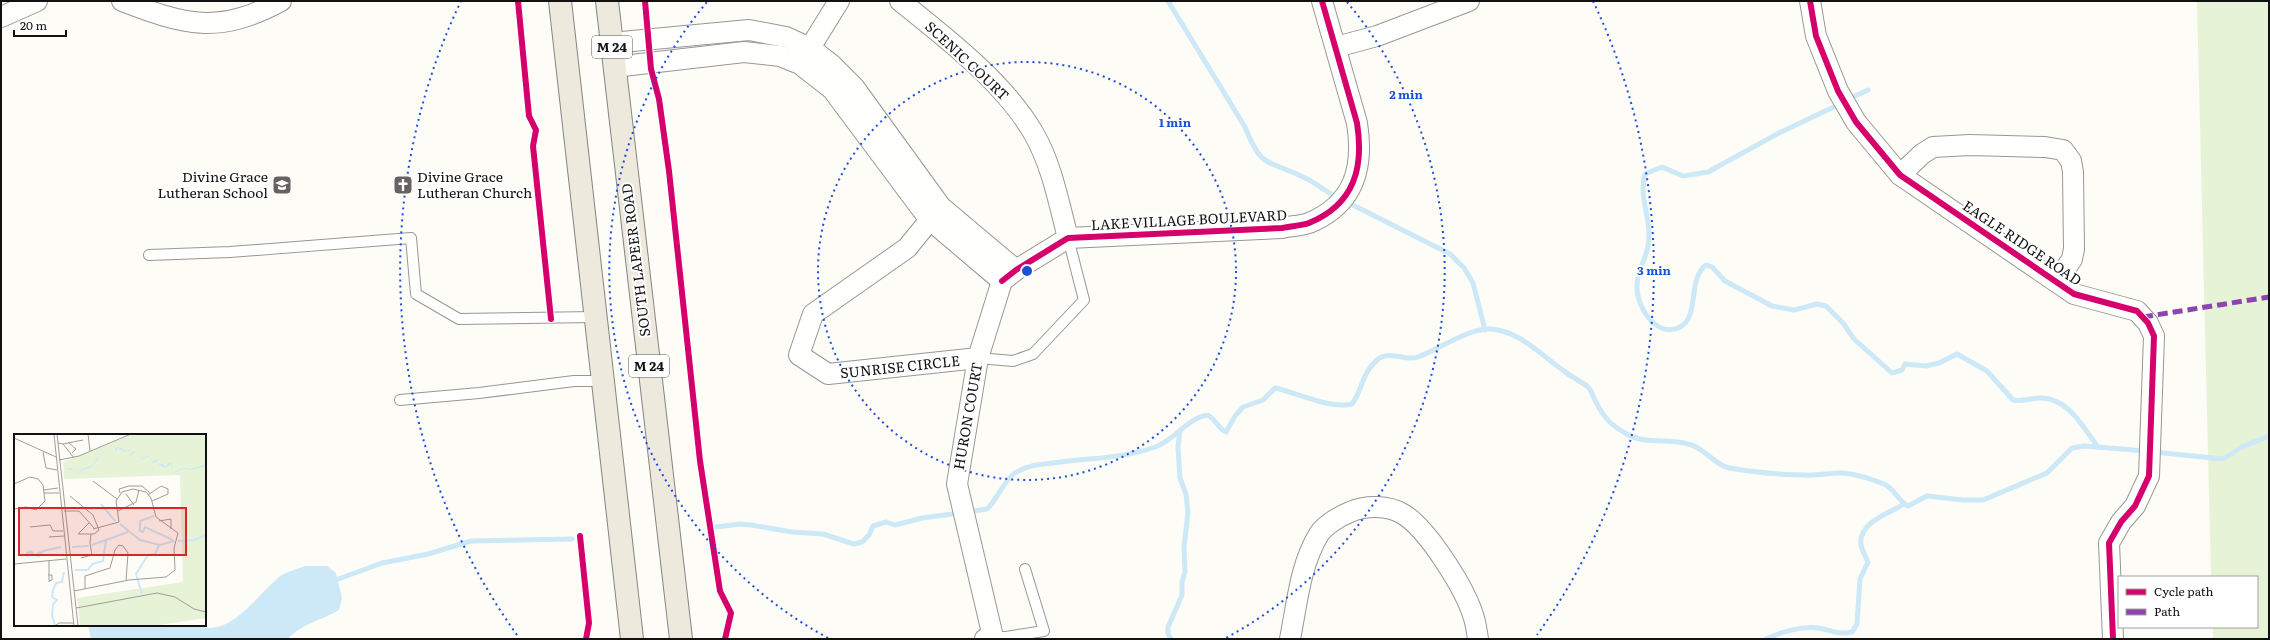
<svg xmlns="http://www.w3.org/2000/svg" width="2270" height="640" font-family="Literata,serif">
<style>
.green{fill:#e7f3d7}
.water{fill:#cde8f7}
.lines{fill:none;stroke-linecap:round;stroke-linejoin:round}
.stream{stroke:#cde8f7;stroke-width:5}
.service-casing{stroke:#979795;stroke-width:12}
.minor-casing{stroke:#979795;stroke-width:22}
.primary-casing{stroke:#858482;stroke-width:24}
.service{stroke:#fffffe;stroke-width:10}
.minor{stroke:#fffffe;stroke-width:20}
.primary{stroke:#ede9dc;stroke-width:22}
.quiet{stroke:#8e44ad;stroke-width:5;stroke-dasharray:10 5;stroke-linecap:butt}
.cycleway-casing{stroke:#fff;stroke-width:8}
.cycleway{stroke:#d6006c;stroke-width:6}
.ring{fill:none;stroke:#1d4ed8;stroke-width:2;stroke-dasharray:2 4}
.labels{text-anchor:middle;stroke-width:4;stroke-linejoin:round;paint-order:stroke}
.shield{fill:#fff;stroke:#585858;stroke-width:1}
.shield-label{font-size:13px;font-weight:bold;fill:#111}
.street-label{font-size:14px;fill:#111;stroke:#fff}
.poi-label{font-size:14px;fill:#111;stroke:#fff;text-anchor:end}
.inset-river{fill:none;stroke:#cde8f7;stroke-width:2}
.inset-road{fill:none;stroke:#9f9e9b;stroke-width:1}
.view{fill:#d62828;fill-opacity:0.15;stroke:#d62828;stroke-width:2}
.inset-edge{fill:none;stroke:#111;stroke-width:2}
.centre{fill:#1d4ed8;stroke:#fff;stroke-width:2}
.ring-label{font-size:12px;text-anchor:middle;font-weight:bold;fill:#1d4ed8;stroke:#fff;stroke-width:4;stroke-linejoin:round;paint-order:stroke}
</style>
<rect width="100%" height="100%" fill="#fdfcf7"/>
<!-- green -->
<path class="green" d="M 2197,1 L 2269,1 L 2269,639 L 2213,639 L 2213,627 L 2257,627 L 2257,577 L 2211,577 Z"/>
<!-- water -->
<path class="water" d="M 305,566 L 327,566 L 336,573 L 342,598 L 339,610 C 322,620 301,624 288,639 L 91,639 L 88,625 L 197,625 C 229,640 257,595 279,577 C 286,572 297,569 305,566 Z"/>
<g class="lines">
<!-- stream -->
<g class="stream">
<path d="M 1168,1 L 1245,127 C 1262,170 1267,159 1303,177 C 1315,182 1326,192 1338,198"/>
<path d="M 1847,100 L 1868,90"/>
<path d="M 1840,104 L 1779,133 L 1708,172 L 1683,176 L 1662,167 L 1645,174 C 1638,198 1653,221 1648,246 C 1646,260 1636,272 1637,287 C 1637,308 1657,339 1680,327 C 1700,317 1687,279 1706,265 L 1712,267 L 1725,281 L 1772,306 L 1794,310 L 1817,304 L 1826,306 L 1843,323 L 1854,339 L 1892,373 L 1902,370 L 1905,364 L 1926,366 L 1939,363 L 1957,354 L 1987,371 L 2013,400 C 2023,402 2031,398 2041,398 C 2068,398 2083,427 2098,447"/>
<path d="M 1345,201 L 1450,254 L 1464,268 L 1473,283 L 1485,330"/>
<path d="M 2154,452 L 2223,459 L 2240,448 L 2269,436"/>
<path d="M 968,512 L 987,509 C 997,500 1004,480 1015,473 C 1029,464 1045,464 1061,462 C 1092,458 1125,458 1155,447 C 1175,440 1187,418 1208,415 C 1216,420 1218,428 1226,432 L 1235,416 L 1243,407 L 1263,400 L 1275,388 C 1298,393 1328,409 1352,404 C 1363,390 1361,374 1377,360 C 1390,349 1404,362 1418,357 C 1439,349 1469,328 1491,329 C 1520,331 1542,356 1564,371 C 1571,377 1581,381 1588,387 C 1592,391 1593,397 1596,402 C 1603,417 1612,426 1627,434 C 1644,444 1665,439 1684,443 C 1704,446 1714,465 1729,468 C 1754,472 1779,475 1804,475 C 1816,476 1828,473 1840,473 C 1854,473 1871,479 1884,484 C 1895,489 1898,501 1908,506 L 1927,496 L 1963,500 L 1983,500 L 2047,473 L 2072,448 L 2084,446 L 2146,451"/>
<path d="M 716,527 L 740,524 L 751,525 L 792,532 L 823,534 L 854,544 L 862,542 L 869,535 L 873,526 L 886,522 L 895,525 L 922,518 L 960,513"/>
<path d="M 333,581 L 382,563 L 428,554 L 471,541 L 572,539"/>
<path d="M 1171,639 L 1168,633 L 1168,627 L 1182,595 L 1182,582 L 1185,572 L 1184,547 L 1188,512 L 1186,494 L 1180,478 L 1178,447 L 1180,431"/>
<path d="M 1766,639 C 1780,632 1802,626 1818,628 C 1832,630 1836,635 1852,632 L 1857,624 L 1860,579 L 1868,562 C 1866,557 1862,550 1861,545 C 1858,522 1890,513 1904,504"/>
</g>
<!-- service casing -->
<g class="service-casing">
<g id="service">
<path d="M 149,255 L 230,252 L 411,238 L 416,294 L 459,319 L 596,317"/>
<path d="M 978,358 L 1013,361 L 1033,354 L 1084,300 L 1068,238"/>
<path d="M 400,400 L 479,393 L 574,381 L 603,381"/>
<path d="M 993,637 L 1006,637 L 1044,631 L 1025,569"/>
</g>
</g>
<!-- minor casing -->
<g class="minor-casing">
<g id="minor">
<path d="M 122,1 C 185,25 218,35 281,1"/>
<path d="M 900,1 C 945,37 1006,84 1034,134 C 1052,165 1059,204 1068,238"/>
<path d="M 1810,1 L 1816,36 L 1838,91 L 1856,122 L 1900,175 L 2074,294 L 2137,311 L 2148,323 L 2154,336 L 2149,476 L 2135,506 L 2121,522 L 2109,543 L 2113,639"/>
<path d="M 1,17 L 37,1"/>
<path d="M 611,43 L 749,30 L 786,37 L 810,48 L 832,65 L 854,87 L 941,207 L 1016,270"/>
<path d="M 1336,47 L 1377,36 L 1469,1"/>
<path d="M 803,59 L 839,1"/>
<path d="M 614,67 L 744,52 L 780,56 L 800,64 L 832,89 L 929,219 L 1002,281"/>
<path d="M 1900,175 L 1922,154 L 1933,147 L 1970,145 L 2045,147 L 2063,150 L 2071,161 L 2073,172 L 2074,249 L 2072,259 L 2057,281"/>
<path d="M 938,210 L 907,248 L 813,314 L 799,355 L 828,374 L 978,358"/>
<path d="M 1002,281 L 1016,270 L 1068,238 L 1282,228 C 1290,226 1301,226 1309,223 C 1355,204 1364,167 1357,123 L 1322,1"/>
<path d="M 985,639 L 993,637 L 957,484 L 978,358 L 1002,281"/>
<path d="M 1290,639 C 1297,604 1300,565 1319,534 C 1325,525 1340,516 1350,512 C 1366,505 1388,505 1403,514 C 1428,529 1466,590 1474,618 C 1476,625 1477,632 1478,639"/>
</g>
</g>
<!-- primary casing -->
<g class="primary-casing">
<g id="primary">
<path d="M 560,1 L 632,639"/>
<path d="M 607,1 L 681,639"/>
</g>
</g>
<!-- service -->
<use href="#service" class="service"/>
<!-- minor -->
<use href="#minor" class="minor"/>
<!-- primary -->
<use href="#primary" class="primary"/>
<!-- quiet -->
<path class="quiet" d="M 2143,317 L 2269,297"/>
<!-- cycleway casing -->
<g class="cycleway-casing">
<g id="cycleway">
<path d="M 518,1 L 529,116 L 536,130 L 533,146 L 551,319"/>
<path d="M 645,1 L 651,69 L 659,99 L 669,171 L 700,461 L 720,591 L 731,613 L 725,639"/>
<path d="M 1810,1 L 1816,36 L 1838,91 L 1856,122 L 1900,175 L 2074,294 L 2137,311 L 2148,323 L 2154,336 L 2149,476 L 2135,506 L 2121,522 L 2109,543 L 2113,639"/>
<path d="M 1002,281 L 1016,270 L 1068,238 L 1282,228 C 1290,226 1301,226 1309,223 C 1355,204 1364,167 1357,123 L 1322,1"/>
<path d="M 580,536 L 589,623 L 586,639"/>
</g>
</g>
<!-- cycleway -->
<use href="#cycleway" class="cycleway"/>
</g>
<!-- distance rings -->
<g class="ring">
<circle cx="1027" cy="271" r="209"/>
<path d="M828 638A418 418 0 0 1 707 2M1347 2A418 418 0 0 1 1226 638"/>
<path d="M517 635A627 627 0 0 1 461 1M1593 1A627 627 0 0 1 1537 635"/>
</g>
<!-- icons -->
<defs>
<g id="school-square" transform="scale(1)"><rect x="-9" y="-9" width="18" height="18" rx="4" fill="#646362" stroke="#fff"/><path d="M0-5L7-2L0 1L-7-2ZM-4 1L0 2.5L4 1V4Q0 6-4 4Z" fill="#fff"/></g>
<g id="church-square" transform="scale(1)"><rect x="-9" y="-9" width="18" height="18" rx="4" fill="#646362" stroke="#fff"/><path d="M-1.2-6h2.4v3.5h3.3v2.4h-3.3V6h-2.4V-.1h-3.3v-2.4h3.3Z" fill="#fff"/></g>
</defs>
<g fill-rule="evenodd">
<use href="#school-square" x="282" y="185"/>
<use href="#church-square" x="403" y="185"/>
</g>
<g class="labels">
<!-- shield labels -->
<g class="shield">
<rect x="592" y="36" width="40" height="22" rx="3"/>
<rect x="629" y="355" width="40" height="22" rx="3"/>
</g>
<g class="shield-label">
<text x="612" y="52">M 24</text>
<text x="649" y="371">M 24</text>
</g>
<!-- street labels -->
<g class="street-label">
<text transform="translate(967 61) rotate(43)" y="5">SCENIC COURT</text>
<text transform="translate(1189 220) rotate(-3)" y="5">LAKE VILLAGE BOULEVARD</text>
<text transform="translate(2022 243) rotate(34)" y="5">EAGLE RIDGE ROAD</text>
<text transform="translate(636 260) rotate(-97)" y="5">SOUTH LAPEER ROAD</text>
<text transform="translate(900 367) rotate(-6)" y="5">SUNRISE CIRCLE</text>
<text transform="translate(968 416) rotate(-80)" y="5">HURON COURT</text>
</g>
<!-- poi labels -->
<g class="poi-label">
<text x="268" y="182">Divine Grace<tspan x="268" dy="16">Lutheran School</tspan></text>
<text x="417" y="182" text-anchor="start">Divine Grace<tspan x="417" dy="16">Lutheran Church</tspan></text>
</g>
</g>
<!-- overview -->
<g transform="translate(14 434)">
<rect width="192" height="192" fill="#fdfcf7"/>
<path d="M 120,0 L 192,0 L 192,184 L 138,192 L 66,192 L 63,164 L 169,148 L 166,41 L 50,45 L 49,28 Z" fill="#e7f3d7"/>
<path d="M 105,13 L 108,14 L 111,17 L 116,15 L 116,16 L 114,19 L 117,21 L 118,18 L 121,17 L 123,20 L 126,21 L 128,24 L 134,22 L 137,22 L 139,28 L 141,26 L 144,26 L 145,30 L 149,30 L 152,33 L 154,29 L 157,29 L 158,30 L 158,37 L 160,39 L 163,36 L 169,34 L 177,35 L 189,31 L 191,31 L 192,32 L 177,36 L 169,35 L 160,39 L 158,37 L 157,29 L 152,34 L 145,31 L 144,27 L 139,29 L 138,28 L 137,22 L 128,25 L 126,21 L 122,20 L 121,17 L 117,22 L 114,19 L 115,16 L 111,18 L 104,14 L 102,15 L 103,17 L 101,18 L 88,19 L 87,22 L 85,23 L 84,27 L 82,27 L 82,30 L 74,35 L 71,35 L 70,36 L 68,36 L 68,37 L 64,40 L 62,39 L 60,35 L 57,36 L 53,35 L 52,28 L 53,34 L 60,35 L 64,40 L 68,35 L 82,30 L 81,27 L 88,19 L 101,18 L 101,14 ZM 17,116 L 21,120 L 28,116 L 30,118 L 25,123 L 12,121 L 12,118 Z" fill="#cde8f7"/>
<path class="inset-river" d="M 87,70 L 101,87M 140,82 L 126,87 L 126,97 L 129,98 L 131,93 L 159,106M 106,90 L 126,106 L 146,111 L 160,107M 164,107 L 180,106 L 192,101M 78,111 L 114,98M 58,113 L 75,112M 29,117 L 47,113M 61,136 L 74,136 L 78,130 L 89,127 L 92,106M 128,160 L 122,140 L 134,121 L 141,120 L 145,111M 41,191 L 38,182 L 39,170 L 43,166 L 38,163 L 39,156 L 42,149 L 48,148 L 50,138"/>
<path class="inset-road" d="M 40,0 L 60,192M 43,0 L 64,192M 74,0 L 76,17M 0,4 L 42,23M 54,8 L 62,15 L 58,19M 44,9 L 49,10 L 60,24M 49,10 L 69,6M 29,18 L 32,34 L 43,36M 45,26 L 65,22 L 117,0M 79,47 L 103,65M 0,50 L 16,43 L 24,45 L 29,51 L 31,67 L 22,76 L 12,73 L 0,75M 30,56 L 44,54M 30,59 L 45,59M 106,59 L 105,55 L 115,52 L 128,52 L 136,59M 112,60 L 120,71M 134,61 L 147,52 L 154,55 L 154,60 L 138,67M 56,62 L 79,81 L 85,96 L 80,100 L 64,100 L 75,89M 50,77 L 65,77 L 80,94M 104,77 L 122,68 L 125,56M 145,87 L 157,85 L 157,95M 16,93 L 36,91 L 39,97 L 49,97M 35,103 L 50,102M 67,124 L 78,121 L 76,109 L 77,100M 0,130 L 52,125M 34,141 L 38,141 L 38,146 L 35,147M 35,148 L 35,126M 71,155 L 71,142 L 96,134 L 101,116 L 105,111 L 109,112 L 114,119 L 112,147M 60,157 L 115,146 L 152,143 L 161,136 L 160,114 L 164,99 L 142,83 L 137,64 L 132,58 L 119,55 L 108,58 L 102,67 L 105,88 L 79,95M 62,174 L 143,159 L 161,163 L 180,175 L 192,178M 41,192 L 45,189 L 60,189"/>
<path class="view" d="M 5,74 L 172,74 L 172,121 L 5,121 Z"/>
<rect width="192" height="192" class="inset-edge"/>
</g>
<circle cx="1027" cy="271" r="6" class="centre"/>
<g class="ring-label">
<text x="1406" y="99">2 min</text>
<text x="1175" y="127">1 min</text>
<text x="1654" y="275">3 min</text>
</g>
<!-- border -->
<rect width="2270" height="640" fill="none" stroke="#111111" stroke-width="4"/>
<!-- legend -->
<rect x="2118" y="576" width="140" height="52" fill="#ffffff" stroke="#a0a0a0"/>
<rect x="2126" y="589" width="20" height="6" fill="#d6006c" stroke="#a0a0a0"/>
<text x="2154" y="596" font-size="12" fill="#111111">Cycle path</text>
<rect x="2126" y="609" width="20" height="6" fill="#8e44ad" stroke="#a0a0a0"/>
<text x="2154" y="616" font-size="12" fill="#111111">Path</text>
<!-- scale -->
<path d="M14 30v6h52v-6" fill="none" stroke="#111111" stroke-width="2"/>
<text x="20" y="30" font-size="12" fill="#111111" stroke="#ffffff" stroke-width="3" paint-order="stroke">20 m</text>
</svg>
